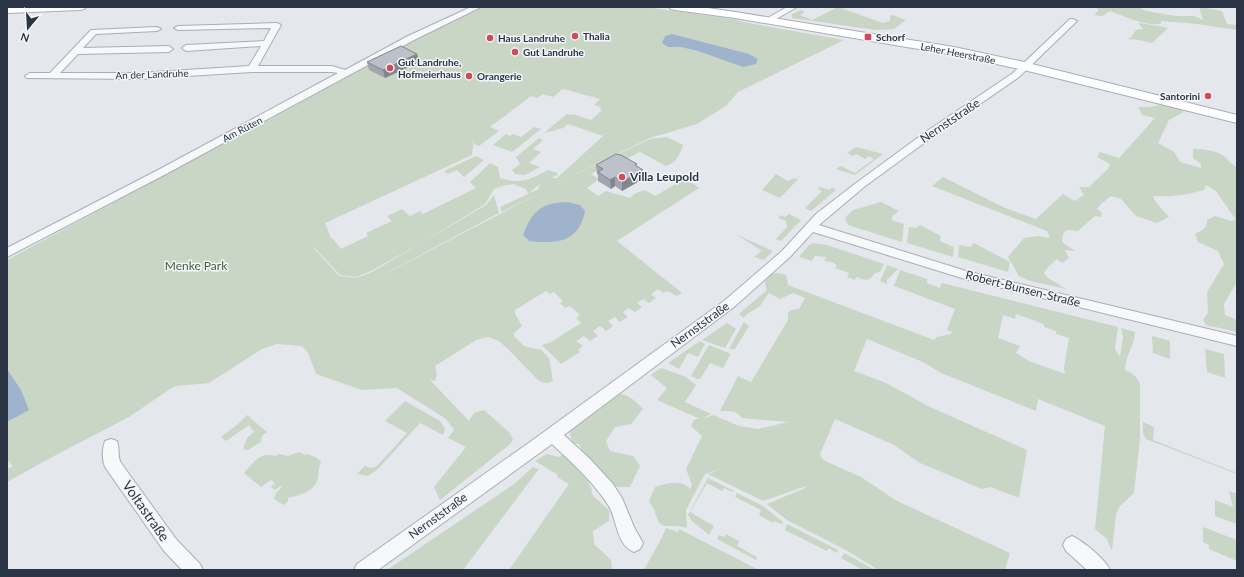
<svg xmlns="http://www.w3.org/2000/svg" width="1244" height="577" font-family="Lato,sans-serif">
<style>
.green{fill:#c9d6c5;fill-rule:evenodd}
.water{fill:#9fb4cc}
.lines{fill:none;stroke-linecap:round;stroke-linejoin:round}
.minor-casing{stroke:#a9aeb7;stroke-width:2}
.secondary-casing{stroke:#a9aeb7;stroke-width:2}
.minor{fill:#f7f8fa;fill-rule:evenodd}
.secondary{fill:#fff;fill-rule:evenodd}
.wall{fill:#a1a5ae}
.shaded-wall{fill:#83868d}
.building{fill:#bbc0ca;stroke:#83868d}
.poi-dot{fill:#d1495b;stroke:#f4f6f9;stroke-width:1.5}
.labels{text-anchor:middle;stroke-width:3;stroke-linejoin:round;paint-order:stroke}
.far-poi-label{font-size:10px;font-weight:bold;fill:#2b3445;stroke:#f4f6f9;text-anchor:start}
.far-street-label{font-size:10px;fill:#2b3445;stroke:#f4f6f9}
.street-label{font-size:12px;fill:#2b3445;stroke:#f4f6f9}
.poi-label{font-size:12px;font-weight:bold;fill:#2b3445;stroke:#f4f6f9;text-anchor:start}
.park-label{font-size:12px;fill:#3f6138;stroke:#f4f6f9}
.near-street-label{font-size:14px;fill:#2b3445;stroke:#f4f6f9}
</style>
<rect width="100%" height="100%" fill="#e4e7ec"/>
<!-- green -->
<g class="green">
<path d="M 484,7 L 645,7 L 733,19 L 748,23 L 844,40 L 738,92 L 726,106 L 697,124 L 650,138 L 553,185 L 650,139 L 667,137 L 683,145 C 679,156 677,162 666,166 L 640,152 L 621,162 L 611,163 L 591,174 L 599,179 L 587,188 L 598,196 L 606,191 L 630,198 L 634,194 L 645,190 L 655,196 L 686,178 L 699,188 L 617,241 L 682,293 L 677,296 L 667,291 L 663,293 L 658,289 L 651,294 L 656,298 L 649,303 L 643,299 L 637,303 L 642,307 L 635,312 L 629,308 L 623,312 L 628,317 L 620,322 L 615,317 L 608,321 L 613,326 L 606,331 L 600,326 L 593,331 L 598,336 L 590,341 L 584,336 L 576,341 L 583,346 L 578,350 L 580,352 L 561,364 L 542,345 L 551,342 L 581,323 L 576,318 L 580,315 L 570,306 L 565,308 L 560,303 L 563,301 L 554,292 L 550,294 L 546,291 L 515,310 L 515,314 L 522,326 L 514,333 L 514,336 L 524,346 L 541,350 L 549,358 L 553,381 C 547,384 543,384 537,379 L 508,349 L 499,341 L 488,337 L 476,340 L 435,366 L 437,374 L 435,381 L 429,379 L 469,421 L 474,413 L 484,410 L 510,433 L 513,440 L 509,445 L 440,500 L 434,487 L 466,447 L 448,438 L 454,430 L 446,419 L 397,388 L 362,390 L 316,374 L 308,353 L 302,346 L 277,344 L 262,349 L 209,383 L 176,386 L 170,389 L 129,417 L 54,456 L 7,482 L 7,469 L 13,466 L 7,460 L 7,260 L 336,83 L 403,46 ZM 563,89 L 600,99 L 594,105 L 601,107 L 600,109 L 602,110 L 591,120 L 573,114 L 571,115 L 567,114 L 544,133 L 563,128 L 568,124 L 603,136 L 557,178 L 550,178 L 556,176 L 558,173 L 548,170 C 531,179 521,185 500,178 L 498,167 L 490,163 L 470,182 L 476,188 L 423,214 L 420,211 L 410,216 L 402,209 L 387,216 L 392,221 L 366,233 L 368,236 L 341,249 L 332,238 L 328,240 L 331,238 L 325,223 L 472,155 L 474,137 L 474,144 L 479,146 L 499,131 L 490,127 L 531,96 L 537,98 L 543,94 L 553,97 ZM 541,183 L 538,188 L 539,189 L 500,207 L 502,212 L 546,190 L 362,286 L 499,213 L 494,195 L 486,205 L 372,272 L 356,278 L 339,276 L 313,247 L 314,247 L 340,275 L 356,277 L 371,271 L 423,242 L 485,204 L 494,189 L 502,186 L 513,184 L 526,189 L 528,194 Z"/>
<path d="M 838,7 L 883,23 L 890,21 L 890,16 L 893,15 L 906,20 L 894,29 L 876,30 L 792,18 L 792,14 L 801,10 L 805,12 L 800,15 L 812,20 Z"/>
<path d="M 1098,7 L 1138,7 L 1146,11 L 1176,16 L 1194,16 L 1203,20 L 1199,7 L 1222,11 L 1227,24 L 1237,25 L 1237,30 L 1197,24 L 1161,21 L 1162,23 C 1148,28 1124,16 1110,11 L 1102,16 L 1094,15 L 1099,10 L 1097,9 Z"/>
<path d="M 1138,23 C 1140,23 1165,27 1168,28 L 1152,43 L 1139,40 L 1127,39 L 1131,37 L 1136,30 L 1143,29 Z"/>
<path d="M 1167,104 L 1177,107 L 1184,112 L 1169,120 L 1158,143 L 1174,152 L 1180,162 L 1201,168 L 1201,164 L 1193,158 L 1193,149 C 1201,149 1214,150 1222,155 C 1227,158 1230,164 1237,167 L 1237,282 L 1224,304 L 1225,315 L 1237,320 L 1237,332 L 1206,325 L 1203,320 L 1208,313 L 1207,292 L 1224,264 L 1218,251 L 1198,242 L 1195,234 C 1202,230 1207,229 1207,220 L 1215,216 L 1231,221 L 1236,220 L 1216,191 L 1206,185 L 1204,190 C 1186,195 1172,197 1153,196 C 1155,204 1164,210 1169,217 L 1157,223 L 1136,216 L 1121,199 L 1111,196 L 1101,204 L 1097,209 L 1102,213 L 1101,217 L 1095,216 L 1078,231 L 1067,230 L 1063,234 L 1062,242 L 1075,251 L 1065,250 L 1069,258 L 1062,263 L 1057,259 L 1048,267 L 1044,273 L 1048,278 L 1066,289 L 1030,281 L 1019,276 L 1008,257 L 1024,238 L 1038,236 L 1050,238 L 1047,231 L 932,186 L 943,177 L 1005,208 L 1036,219 L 1063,194 L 1075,201 L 1084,195 L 1079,187 L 1089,187 L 1108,169 L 1110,164 L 1097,157 L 1100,152 L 1119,158 L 1155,118 L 1142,115 L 1138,107 L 1149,107 Z"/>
<path d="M 534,127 L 541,129 L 512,152 L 493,145 L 506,134 L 510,136 L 513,134 L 521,137 Z"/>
<path d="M 539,138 L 543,140 L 533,149 L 541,152 L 529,163 L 540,167 L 525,175 L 515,174 L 512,170 L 520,164 L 516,157 Z"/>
<path d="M 856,147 L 883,154 L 855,175 L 836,169 L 841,166 L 855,173 L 874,159 L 869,156 L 865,159 L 856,154 L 853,156 L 847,153 Z"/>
<path d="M 476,156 L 484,160 L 464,177 L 457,170 L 448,174 L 444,171 Z"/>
<path d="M 776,174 L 788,181 L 794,178 L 798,179 L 780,198 L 762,190 Z"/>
<path d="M 820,187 L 830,190 L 832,187 L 836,190 L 811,211 L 805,208 L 822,191 L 818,189 Z"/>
<path d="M 881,202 L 899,211 L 892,216 L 892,220 L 904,224 L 902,242 L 848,225 L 845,218 L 853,210 Z"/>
<path d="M 789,214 L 801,220 L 781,241 L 776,239 L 787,227 L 786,221 L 778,218 L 781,215 L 785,217 Z"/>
<path d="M 920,225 L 941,236 L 940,241 L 954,247 L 953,257 L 907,243 L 909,227 L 916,228 Z"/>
<path d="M 737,235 L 773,251 L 764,260 L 754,257 L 762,251 Z"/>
<path d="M 813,243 L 827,245 L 884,264 L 880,272 L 875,273 L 870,279 L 865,280 L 856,277 L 855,280 L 847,277 L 849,273 L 835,268 L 837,265 L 832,262 L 824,261 L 826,257 L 815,256 L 812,261 L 799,257 L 809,245 Z"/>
<path d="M 974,243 L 1010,262 L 1008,272 L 958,257 L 959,245 L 970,247 Z"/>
<path d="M 887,265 L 898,269 L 887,280 L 887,284 L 880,281 Z"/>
<path d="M 900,270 L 927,279 L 927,283 L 940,288 L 942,283 L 1118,327 L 1115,349 L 1120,357 L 1123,337 L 1121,328 L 1135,332 C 1134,348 1126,353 1125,370 C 1133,373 1139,378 1140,386 L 1140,438 L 1134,493 L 1120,506 L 1116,514 L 1112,551 L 1107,539 L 1095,529 L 1105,426 L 1038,399 L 1036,411 L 941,373 L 923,362 L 867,339 L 854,371 L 886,383 L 930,407 L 1027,450 L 1019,498 L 990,487 L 982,489 L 920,463 L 894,445 L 835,419 L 820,454 L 823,460 L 861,477 L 897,501 L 1010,553 L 1005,570 L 876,570 L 874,567 L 844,549 L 787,520 L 767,504 L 805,488 L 806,486 L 763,501 L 708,474 L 721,469 L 705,474 L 686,510 L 687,528 C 680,526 676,526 669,526 C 657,527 657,517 654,509 C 653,507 650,504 649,501 L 655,487 C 667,483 682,479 690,489 L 692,485 L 686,469 L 702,436 L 691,426 L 695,419 L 700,419 L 657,400 L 667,388 L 651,375 L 661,368 L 686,377 L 696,385 L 685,402 L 711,414 L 702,419 L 713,415 L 739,426 L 758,429 L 788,422 L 742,418 C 736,410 729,411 720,411 L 738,376 L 751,382 L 788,320 L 788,313 L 791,310 L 799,309 L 805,298 L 793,293 L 780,299 L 769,293 L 760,306 L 747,314 L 744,318 L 739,314 L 767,290 C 760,273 773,271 786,275 L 788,285 L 934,340 L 937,337 L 951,334 L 952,332 L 947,330 L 955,309 L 894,286 ZM 1016,314 L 1044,324 L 1044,327 L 1056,331 L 1056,334 L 1069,338 L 1064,368 L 1065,374 L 1029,361 L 1016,353 L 1020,346 L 998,338 L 1003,315 L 1015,319 Z"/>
<path d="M 744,322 L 749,326 L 735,349 L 729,349 Z"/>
<path d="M 727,323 L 736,329 L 725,348 L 702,340 Z"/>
<path d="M 1152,336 L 1170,341 L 1170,359 L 1153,353 Z"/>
<path d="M 700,341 L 705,344 L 698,357 L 688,353 L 679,369 L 668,363 Z"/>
<path d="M 709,345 L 729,353 L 730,355 L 723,368 L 710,363 L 700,379 L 697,379 L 691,376 Z"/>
<path d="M 1205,349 L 1224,354 L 1225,378 L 1207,372 Z"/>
<path d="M 616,393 C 630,395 633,399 643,409 L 631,424 L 615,427 L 606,441 L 610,451 L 633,456 L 640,466 L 630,487 L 622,487 L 605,486 L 585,457 L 579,444 L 572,443 L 569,428 L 594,410 L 600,410 L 605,396 Z"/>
<path d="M 405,401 L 440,421 L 445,429 L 443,435 L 420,423 L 378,469 L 368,476 L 357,474 L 365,466 L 371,468 L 377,466 L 407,433 L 385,421 Z"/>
<path d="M 247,415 L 267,432 L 262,436 L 261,442 L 248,450 L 243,449 L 247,438 L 254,432 L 249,425 L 226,441 L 221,437 L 238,424 Z"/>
<path d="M 1143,422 L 1154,427 L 1153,440 L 1237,473 L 1237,474 L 1146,439 L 1143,434 Z"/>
<path d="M 567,451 L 577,460 L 574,466 L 588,481 L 592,490 L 591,492 L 594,497 L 609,510 L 609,521 L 593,531 L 594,544 L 611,560 L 612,570 L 509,570 L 569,484 L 557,477 L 558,475 L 535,461 L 547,454 L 559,457 Z"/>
<path d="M 299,452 L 305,455 L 308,454 L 317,458 L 321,462 C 318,469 319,471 318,478 C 316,491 298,496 288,498 L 288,501 L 284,505 L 274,499 L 276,493 L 282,487 L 280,486 L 275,490 L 271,487 L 275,483 L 271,480 L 261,487 L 244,473 C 254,462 259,452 276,456 L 278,454 L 288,456 Z"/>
<path d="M 533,467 L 539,469 L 463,570 L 387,570 L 514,484 Z"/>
<path d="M 708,478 L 734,491 L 733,492 L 724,488 L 722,491 L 707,483 L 690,512 L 714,526 L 709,535 L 692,521 L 688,515 Z"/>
<path d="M 1229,491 L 1237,494 L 1237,524 L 1215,516 L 1215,500 L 1233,507 Z"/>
<path d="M 737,493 L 763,506 L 783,522 L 782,524 L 774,521 L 773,523 L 759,515 L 761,510 L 735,497 Z"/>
<path d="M 787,524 L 838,550 L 837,553 L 828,548 L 827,551 L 785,530 Z"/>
<path d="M 1203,527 L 1237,540 L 1237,561 L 1209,549 L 1209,545 L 1203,542 Z"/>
<path d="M 666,528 L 678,532 L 679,529 L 759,570 L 644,570 L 660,541 Z"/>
<path d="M 726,534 L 739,541 L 737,546 L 757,557 L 756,560 L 717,539 L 719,535 L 724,537 Z"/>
<path d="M 844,553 L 873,569 L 874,570 L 863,570 L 841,558 Z"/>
</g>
<!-- water -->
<g class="water">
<path d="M 672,34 L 749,54 L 758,59 L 756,64 L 743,67 L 698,51 L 681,47 L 668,47 L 662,43 L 665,36 Z"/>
<path d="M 567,202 L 580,205 L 585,211 C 579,243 556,244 529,241 L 523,235 C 532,211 541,203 567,202 Z"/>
<path d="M 7,369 L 21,390 L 29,410 L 7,422 Z"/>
</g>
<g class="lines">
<!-- minor casing -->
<g class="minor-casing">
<g id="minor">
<path d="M 471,7 L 481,7 L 414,40 L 166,174 L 7,257 L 7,248 L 158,170 L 338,73 L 332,72 L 252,72 L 139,79 L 27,78 L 25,76 L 30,73 L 50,73 L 91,30 L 157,27 L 161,29 L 157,31 L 96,34 L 83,48 L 169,46 L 173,49 L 169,52 L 78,54 L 60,73 L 139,73 L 249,66 L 261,46 L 186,51 L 182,48 L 186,45 L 264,41 L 271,28 L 178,30 L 174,28 L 178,26 L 277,23 L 281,25 L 258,66 L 332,66 L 345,70 L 408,36 Z"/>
<path d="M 787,7 L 797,7 L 771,22 L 765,22 L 764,20 Z"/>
<path d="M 1070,19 L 1073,19 L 1077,21 L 1019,77 L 935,135 L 864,187 L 819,225 L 966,271 L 1237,336 L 1237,346 L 965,279 L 813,232 L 790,257 L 734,307 L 564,435 L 590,459 L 613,484 L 622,498 L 634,527 L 643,543 L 640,549 L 634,552 C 617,545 617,522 610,508 C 595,483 572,463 552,444 L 378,570 L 354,570 L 357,564 L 530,442 L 724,301 L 782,251 L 816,214 L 856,183 L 927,131 L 1013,73 Z"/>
<path d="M 111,439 L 117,441 C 120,448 117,457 121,463 L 176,539 L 200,564 L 203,570 L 182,570 L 164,551 L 105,467 C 102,459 102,449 105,441 Z"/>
<path d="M 1072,536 C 1083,541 1105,559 1110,570 L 1087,570 L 1066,551 L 1063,545 L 1066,539 Z"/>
</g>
</g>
<!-- secondary casing -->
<g class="secondary-casing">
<g id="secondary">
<path d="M 7,7 L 86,7 L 84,9 L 80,10 L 7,13 Z"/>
<path d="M 669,7 L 701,7 L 735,12 L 954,47 L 1024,62 L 1237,115 L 1237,123 L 1024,70 L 954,55 L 735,18 L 675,10 L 671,9 Z"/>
</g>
</g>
<!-- minor -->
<use href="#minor" class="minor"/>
<!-- secondary -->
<use href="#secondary" class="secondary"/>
</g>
<!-- wall -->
<g class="wall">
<path d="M 417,54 L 419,62 L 385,78 L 369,70 L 367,62 Z"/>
<path d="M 596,165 L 637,166 L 643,179 L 622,191 L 615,186 L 611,189 L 598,181 L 598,175 L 597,174 Z"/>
</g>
<!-- shaded-wall -->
<g class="shaded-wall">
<path d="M 417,54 L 419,62 L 385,78 L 383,70 Z"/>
<path d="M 643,170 L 643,179 L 622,191 L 622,182 Z"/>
<path d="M 615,177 L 615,186 L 611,189 L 610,180 Z"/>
</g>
<!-- building -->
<g class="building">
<path d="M 401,46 L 417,54 L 383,70 L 367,62 Z"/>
<path d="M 616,154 L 621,155 L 637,164 L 635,165 L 643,170 L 622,182 L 615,177 L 610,180 L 598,172 L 603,169 L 596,165 Z"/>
</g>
<!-- markers -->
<g class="poi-dot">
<circle cx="575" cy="36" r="4"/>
<rect x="864" y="33" width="8" height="8" rx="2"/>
<circle cx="490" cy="38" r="4"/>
<circle cx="515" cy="52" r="4"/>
<circle cx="390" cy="68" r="4"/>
<circle cx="469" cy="76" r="4"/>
<circle cx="1208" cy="96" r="4"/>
<circle cx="622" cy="177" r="4"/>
</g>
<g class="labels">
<!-- far-poi labels -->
<g class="far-poi-label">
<text x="583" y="40">Thalia</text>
<text x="876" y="41">Schorf</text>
<text x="498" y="42">Haus Landruhe</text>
<text x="523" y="56">Gut Landruhe</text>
<text x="398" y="66">Gut Landruhe,<tspan x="398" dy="12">Hofmeierhaus</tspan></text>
<text x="477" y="80">Orangerie</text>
<text x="1200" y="100" text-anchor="end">Santorini</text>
</g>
<!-- far-street labels -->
<g class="far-street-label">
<text transform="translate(958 53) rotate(11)" y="4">Leher Heerstraße</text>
<text transform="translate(152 74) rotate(-2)" y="4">An der Landruhe</text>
<text transform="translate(242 129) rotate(-28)" y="4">Am Rüten</text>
</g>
<!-- street labels -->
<g class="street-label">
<text transform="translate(950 121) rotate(-34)" y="4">Nernststraße</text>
<text transform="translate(1023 289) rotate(14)" y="4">Robert-Bunsen-Straße</text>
<text transform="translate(700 325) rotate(-36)" y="4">Nernststraße</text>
<text transform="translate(438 516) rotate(-36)" y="4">Nernststraße</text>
</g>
<!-- poi labels -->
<g class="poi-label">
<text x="630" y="181">Villa Leupold</text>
</g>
<!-- park labels -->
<g class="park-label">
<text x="196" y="270">Menke Park</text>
</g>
<!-- near-street labels -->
<g class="near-street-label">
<text transform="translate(146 511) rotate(55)" y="5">Voltastraße</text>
</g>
</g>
<!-- border -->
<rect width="1244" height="577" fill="none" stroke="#2b3445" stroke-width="16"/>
<!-- north arrow -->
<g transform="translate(28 28) rotate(198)" stroke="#f4f6f9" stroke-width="3" paint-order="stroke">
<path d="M0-3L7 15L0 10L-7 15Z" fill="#2b3445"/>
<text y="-6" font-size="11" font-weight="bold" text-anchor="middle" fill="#2b3445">N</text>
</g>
</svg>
